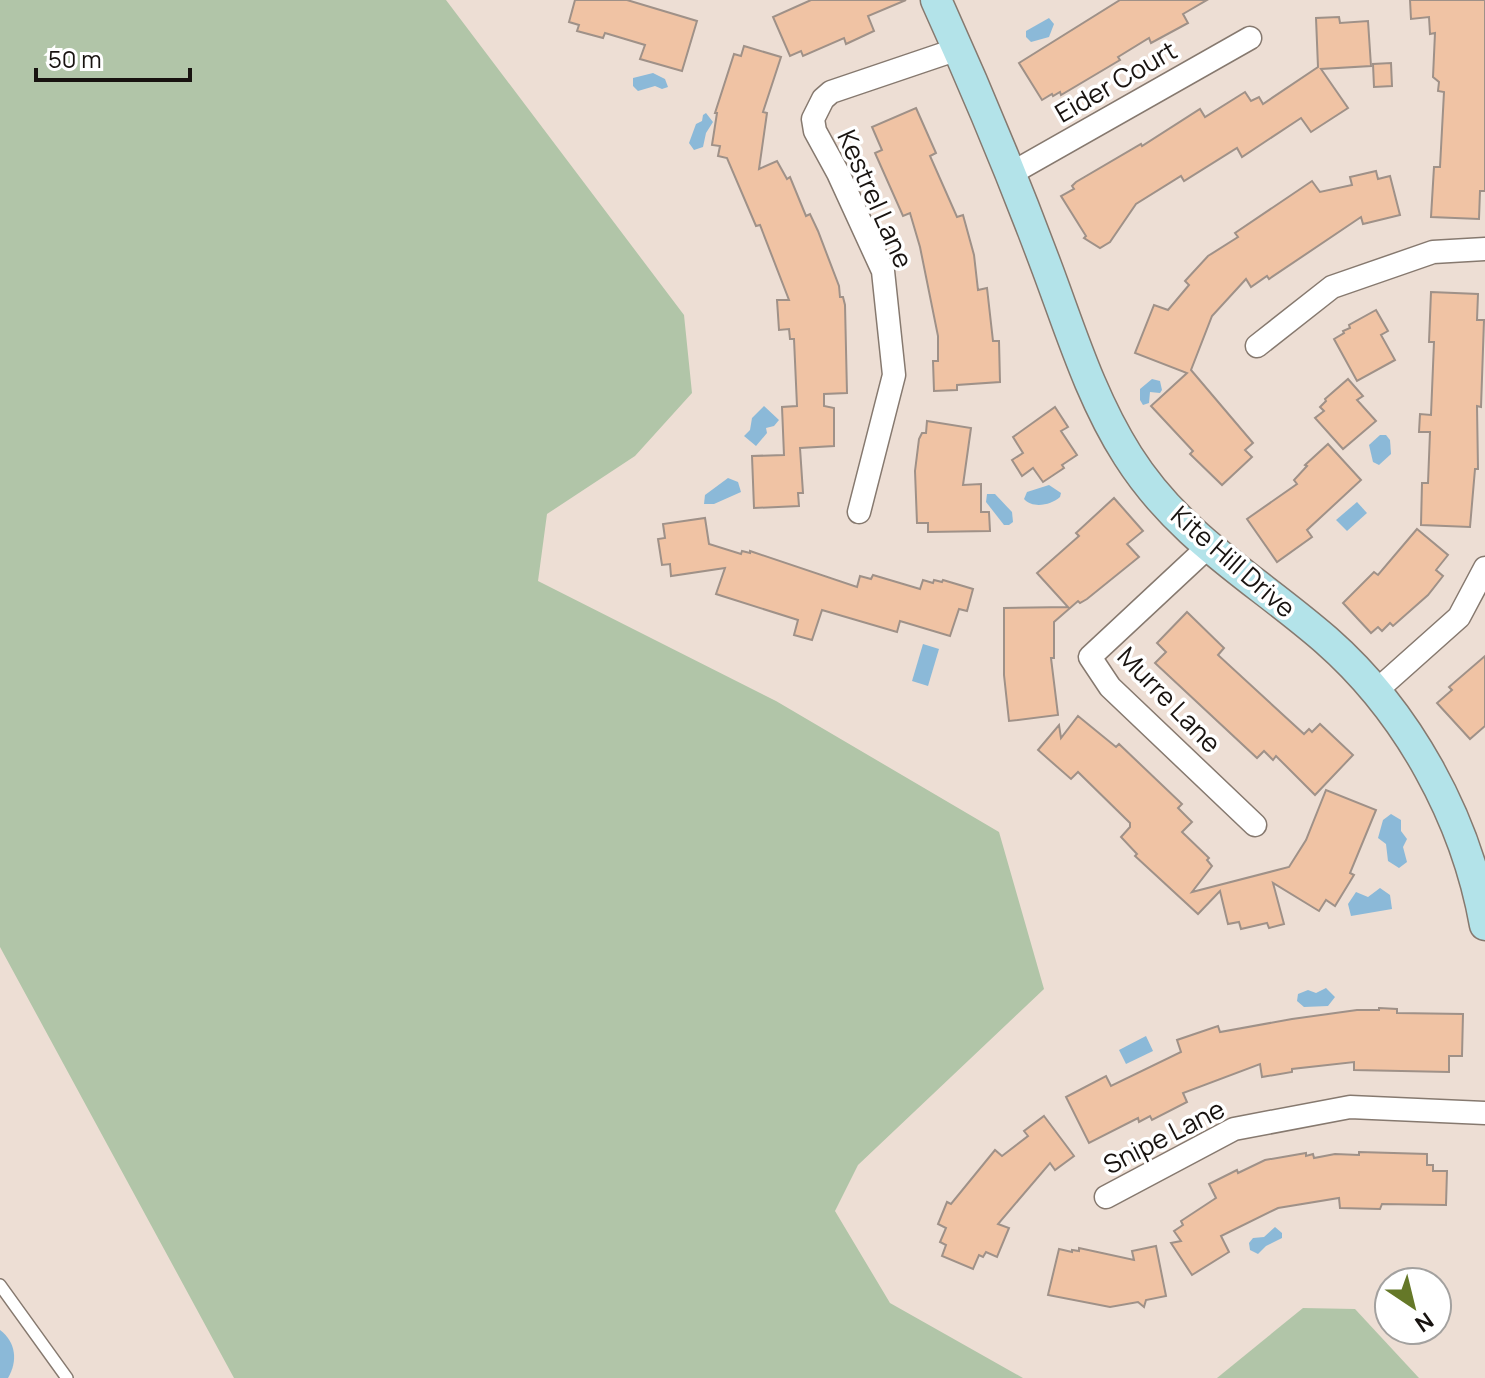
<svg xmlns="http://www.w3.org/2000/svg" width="1485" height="1378" font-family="Manrope,sans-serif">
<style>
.green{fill:#b1c5a8}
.water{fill:#8bb9d8}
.building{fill:#f0c3a4;stroke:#9f9188;stroke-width:2}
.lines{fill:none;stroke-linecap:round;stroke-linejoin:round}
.lane-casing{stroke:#86796f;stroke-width:14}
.street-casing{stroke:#86796f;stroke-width:25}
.secondary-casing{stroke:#86796f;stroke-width:33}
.lane{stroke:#fff;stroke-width:11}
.street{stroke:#fff;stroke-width:22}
.secondary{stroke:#b3e3e9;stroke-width:30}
.labels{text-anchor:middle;stroke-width:7;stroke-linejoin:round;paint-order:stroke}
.street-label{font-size:26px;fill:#181310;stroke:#fff}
</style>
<rect width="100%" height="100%" fill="#edded4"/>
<!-- green -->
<g class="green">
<path d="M 0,0 L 446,0 L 684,315 L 692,393 L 635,456 L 547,514 L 538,581 L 776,701 L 999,832 L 1044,989 L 858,1165 L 835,1211 L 890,1303 L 1023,1378 L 234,1378 L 0,947 Z"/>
<path d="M 1303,1308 L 1355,1309 L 1419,1378 L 1217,1378 Z"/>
</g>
<!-- water -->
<g class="water">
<path d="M 1049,18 L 1054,24 L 1049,37 L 1031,42 L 1026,37 L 1026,31 Z"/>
<path d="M 653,73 L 665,79 L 668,87 L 662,89 L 655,86 L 638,91 L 633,86 L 633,78 Z"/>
<path d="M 706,113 L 713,122 L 706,133 L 703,147 L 694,150 L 689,143 L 696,124 L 702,121 L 703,115 Z"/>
<path d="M 1152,379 L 1160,381 L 1162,390 L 1160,393 L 1150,392 L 1149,403 L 1143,405 L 1140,400 L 1140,389 Z"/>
<path d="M 764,406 L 779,420 L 774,426 L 766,428 L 767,433 L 756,446 L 744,436 L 750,430 L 752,418 Z"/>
<path d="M 1380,435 L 1386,435 L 1390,440 L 1391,454 L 1379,465 L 1373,462 L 1369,445 Z"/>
<path d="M 728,478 L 738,482 L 741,492 L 714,504 L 704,504 L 705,495 Z"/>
<path d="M 1049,485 L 1061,493 L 1060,497 C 1051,505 1033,509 1024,499 L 1027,492 Z"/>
<path d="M 987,494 L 995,494 L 1012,512 L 1013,522 L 1009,525 L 1004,525 L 986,502 Z"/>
<path d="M 1357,502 L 1367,513 L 1347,531 L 1336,520 Z"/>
<path d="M 923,644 L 939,649 L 928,686 L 912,681 Z"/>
<path d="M 1391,814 L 1401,820 L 1401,831 L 1407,839 L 1403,847 L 1407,862 L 1399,868 L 1388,861 L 1386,844 L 1378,838 L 1383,820 Z"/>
<path d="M 1380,888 L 1390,895 L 1392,909 L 1351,916 L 1348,904 L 1356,892 L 1368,897 Z"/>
<path d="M 1326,988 L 1335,997 L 1328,1006 L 1304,1007 L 1297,1001 L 1298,994 L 1308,990 L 1316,993 Z"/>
<path d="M 1146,1036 L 1153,1051 L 1126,1064 L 1119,1050 Z"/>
<path d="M 1275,1227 L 1282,1233 L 1282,1238 L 1266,1246 L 1258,1254 L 1250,1250 L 1249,1243 L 1253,1238 L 1264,1237 Z"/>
<path d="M 0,1330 C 16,1342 18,1361 8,1378 L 0,1378 Z"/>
</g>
<!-- building -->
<g class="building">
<path d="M 575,0 L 627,0 L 697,21 L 682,71 L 640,59 L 645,45 L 605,33 L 603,38 L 577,31 L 579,25 L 569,22 Z"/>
<path d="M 811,0 L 906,0 L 868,16 L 874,31 L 846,44 L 844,38 L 803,56 L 801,51 L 790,56 L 773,17 Z"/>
<path d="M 1120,0 L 1207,0 L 1183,14 L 1188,23 L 1151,43 L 1149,38 L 1118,57 L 1120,60 L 1061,95 L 1060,92 L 1053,96 L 1052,94 L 1042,100 L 1019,63 Z"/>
<path d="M 1410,0 L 1485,0 L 1485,191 L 1480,191 L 1479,219 L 1431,217 L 1434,167 L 1440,167 L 1444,92 L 1438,91 L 1439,82 L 1433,77 L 1435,33 L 1430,34 L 1429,17 L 1411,19 Z"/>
<path d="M 1339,17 L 1340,23 L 1368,21 L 1371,66 L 1321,69 L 1348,108 L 1311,132 L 1301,118 L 1242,157 L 1237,148 L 1184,181 L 1181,176 L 1136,204 L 1110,242 L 1100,248 L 1084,238 L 1086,236 L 1061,196 L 1074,189 L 1072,186 L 1076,182 L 1141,144 L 1142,146 L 1200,109 L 1205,117 L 1245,92 L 1251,101 L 1259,97 L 1263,104 L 1318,67 L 1316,18 Z"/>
<path d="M 744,46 L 781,57 L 763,112 L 767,113 L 759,169 L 777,161 L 787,179 L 790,177 L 806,216 L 810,214 L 818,231 L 839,286 L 840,297 L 843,297 L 845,305 L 847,393 L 824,394 L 824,406 L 834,408 L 834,446 L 800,448 L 803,493 L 798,493 L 799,506 L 754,508 L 752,456 L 784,455 L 782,407 L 797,406 L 794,339 L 790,339 L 789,329 L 779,330 L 777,300 L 789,300 L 760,225 L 756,226 L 727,158 L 718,156 L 720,146 L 712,145 L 717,113 L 715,113 L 734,54 L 741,56 Z"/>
<path d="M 1391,63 L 1392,86 L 1374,87 L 1373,64 Z"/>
<path d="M 916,108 L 936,153 L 930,156 L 957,217 L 963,215 L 974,255 L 978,290 L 987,288 L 993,341 L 999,341 L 1000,382 L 957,385 L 957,390 L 934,391 L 933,361 L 938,361 L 938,336 L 920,247 L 910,213 L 903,216 L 875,153 L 882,150 L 872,127 Z"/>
<path d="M 1376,171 L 1378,179 L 1390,176 L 1400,215 L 1363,224 L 1361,217 L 1269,279 L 1267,276 L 1251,287 L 1246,279 L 1212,316 L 1191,370 L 1253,443 L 1245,450 L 1252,457 L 1222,485 L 1190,454 L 1193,451 L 1151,406 L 1187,373 L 1135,353 L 1154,305 L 1168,310 L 1189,285 L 1185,281 L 1208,256 L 1238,237 L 1235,233 L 1312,181 L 1320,192 L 1352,185 L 1350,177 Z"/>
<path d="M 1431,292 L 1478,294 L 1477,320 L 1484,320 L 1481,407 L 1477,406 L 1478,469 L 1475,469 L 1470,527 L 1421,525 L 1422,483 L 1428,483 L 1430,432 L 1419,432 L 1420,414 L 1431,415 L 1434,342 L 1429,342 Z"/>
<path d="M 1376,310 L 1388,331 L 1381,335 L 1395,360 L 1357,381 L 1334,339 L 1344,333 L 1343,331 L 1350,328 L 1349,325 Z"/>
<path d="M 1348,379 L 1363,396 L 1357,400 L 1376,421 L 1343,449 L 1315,418 L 1324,411 L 1320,407 L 1326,401 L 1325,399 Z"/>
<path d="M 1055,407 L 1068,427 L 1061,431 L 1077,455 L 1062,465 L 1064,468 L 1043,482 L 1033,468 L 1022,476 L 1012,460 L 1023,453 L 1013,437 Z"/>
<path d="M 927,421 L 971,428 L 963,485 L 981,484 L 981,512 L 989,512 L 990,531 L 928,532 L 928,523 L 917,523 L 915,471 L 919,439 L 922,433 L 926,433 Z"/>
<path d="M 1328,444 L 1361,480 L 1307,530 L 1312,537 L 1277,562 L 1247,519 L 1297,484 L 1294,480 L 1307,466 L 1305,465 Z"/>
<path d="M 1114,498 L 1143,531 L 1127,544 L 1139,557 L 1087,599 L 1080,603 L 1078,601 L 1054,622 L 1054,658 L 1051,658 L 1058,715 L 1009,721 L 1004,675 L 1004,608 L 1068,607 L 1037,573 L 1079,536 L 1076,533 Z"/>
<path d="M 705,518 L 709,544 L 741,554 L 742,551 L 750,553 L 750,551 L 857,587 L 860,576 L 871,579 L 873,575 L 920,589 L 923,580 L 933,583 L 934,580 L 942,582 L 943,580 L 973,589 L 967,611 L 959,609 L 950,636 L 900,621 L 897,632 L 822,610 L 812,640 L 794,635 L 798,620 L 716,594 L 725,568 L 671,576 L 670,564 L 662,565 L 658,539 L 665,538 L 663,524 Z"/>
<path d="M 1417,529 L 1448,555 L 1436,570 L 1443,576 L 1428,595 L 1393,626 L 1390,623 L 1382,631 L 1378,627 L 1371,633 L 1343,603 L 1374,572 L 1378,575 Z"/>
<path d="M 1187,612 L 1224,648 L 1218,655 L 1304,734 L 1309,729 L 1312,732 L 1320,724 L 1353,755 L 1315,795 L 1276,756 L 1273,760 L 1264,751 L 1257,758 L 1155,663 L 1166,652 L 1157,643 Z"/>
<path d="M 1485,656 L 1485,726 L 1470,739 L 1437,703 L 1452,690 L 1449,687 Z"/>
<path d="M 1078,716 L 1116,747 L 1119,744 L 1182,804 L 1178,808 L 1192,822 L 1182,832 L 1209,858 L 1207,860 L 1212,866 L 1192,892 L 1289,867 L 1306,840 L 1326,790 L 1376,810 L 1350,873 L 1354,875 L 1335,906 L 1326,900 L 1319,911 L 1273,883 L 1284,924 L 1269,928 L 1267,923 L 1241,929 L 1239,922 L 1228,924 L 1220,891 L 1198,914 L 1135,856 L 1137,854 L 1121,837 L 1130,827 L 1130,823 L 1078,772 L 1071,779 L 1038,750 L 1059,725 L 1061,738 Z"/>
<path d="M 1379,1008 L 1397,1009 L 1397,1013 L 1463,1014 L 1462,1056 L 1449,1056 L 1449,1072 L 1354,1070 L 1354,1062 L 1292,1069 L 1292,1072 L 1262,1077 L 1260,1064 L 1183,1093 L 1187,1102 L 1152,1120 L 1150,1116 L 1139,1122 L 1138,1118 L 1089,1143 L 1066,1097 L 1106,1076 L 1111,1086 L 1181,1052 L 1177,1040 L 1218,1026 L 1220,1032 L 1292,1019 L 1357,1010 L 1379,1010 Z"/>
<path d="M 1044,1116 L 1074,1156 L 1055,1170 L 1050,1163 L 998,1224 L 1009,1228 L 997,1257 L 986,1252 L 983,1257 L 979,1255 L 973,1269 L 942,1256 L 946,1245 L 940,1242 L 946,1228 L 938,1224 L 947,1202 L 951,1204 L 995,1150 L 1002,1156 L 1028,1136 L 1024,1131 Z"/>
<path d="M 1359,1152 L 1427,1154 L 1427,1165 L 1433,1165 L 1433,1171 L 1447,1171 L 1446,1205 L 1382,1204 L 1380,1209 L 1340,1208 L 1339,1198 L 1278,1208 L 1221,1236 L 1229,1252 L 1192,1275 L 1171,1243 L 1181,1241 L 1174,1231 L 1183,1225 L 1181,1221 L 1216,1198 L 1209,1184 L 1237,1170 L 1238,1173 L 1265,1160 L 1306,1153 L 1306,1156 L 1313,1154 L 1314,1158 L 1335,1154 L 1359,1155 Z"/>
<path d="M 1156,1246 L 1166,1296 L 1146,1300 L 1144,1307 L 1138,1302 L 1110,1307 L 1048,1295 L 1059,1249 L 1072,1252 L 1072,1250 L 1079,1251 L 1079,1248 L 1134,1260 L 1132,1251 Z"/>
</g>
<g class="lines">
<!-- lane casing -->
<g class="lane-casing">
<path id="lane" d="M 0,1285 L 67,1378"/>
</g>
<!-- street casing -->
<g class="street-casing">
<g id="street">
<path d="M 1010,174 L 1250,38"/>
<path d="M 1257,346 L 1332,287 L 1433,252 L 1485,249"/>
<path d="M 859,512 L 894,375 L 883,271 L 838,173 L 815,131 L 813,119 L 823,99 L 831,92 L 958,49"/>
<path d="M 1208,547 L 1090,657 L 1110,687 L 1255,825"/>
<path d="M 1376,691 L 1459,617 L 1485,568"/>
<path d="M 1106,1197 L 1234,1129 L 1350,1107 L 1485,1113"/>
</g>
</g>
<!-- secondary casing -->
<g class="secondary-casing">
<path id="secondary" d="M 936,0 C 976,88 1013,177 1047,268 C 1071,332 1091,398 1128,456 C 1180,538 1256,579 1326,640 C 1408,712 1466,818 1485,925"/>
</g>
<!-- lane -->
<use href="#lane" class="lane"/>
<!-- street -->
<use href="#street" class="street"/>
<!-- secondary -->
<use href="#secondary" class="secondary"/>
</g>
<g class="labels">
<!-- street labels -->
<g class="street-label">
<text transform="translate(1116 82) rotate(-30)" y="9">Eider Court</text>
<text transform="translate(875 199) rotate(66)" y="9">Kestrel Lane</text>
<text transform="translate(1233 562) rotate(41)" y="9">Kite Hill Drive</text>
<text transform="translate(1169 700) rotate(46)" y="9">Murre Lane</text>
<text transform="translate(1164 1137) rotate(-27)" y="9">Snipe Lane</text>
</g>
</g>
<!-- north arrow -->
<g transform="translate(1413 1306) rotate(145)"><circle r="38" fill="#ffffff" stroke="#a3a19f" stroke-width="2"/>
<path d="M0-6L14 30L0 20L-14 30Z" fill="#657828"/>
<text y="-12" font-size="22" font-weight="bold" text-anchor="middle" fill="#181310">N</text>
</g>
<!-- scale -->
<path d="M36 68v12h154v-12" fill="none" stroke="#181310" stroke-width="4"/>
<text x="48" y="68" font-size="24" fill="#181310" stroke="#ffffff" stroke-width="6" paint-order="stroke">50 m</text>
</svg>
